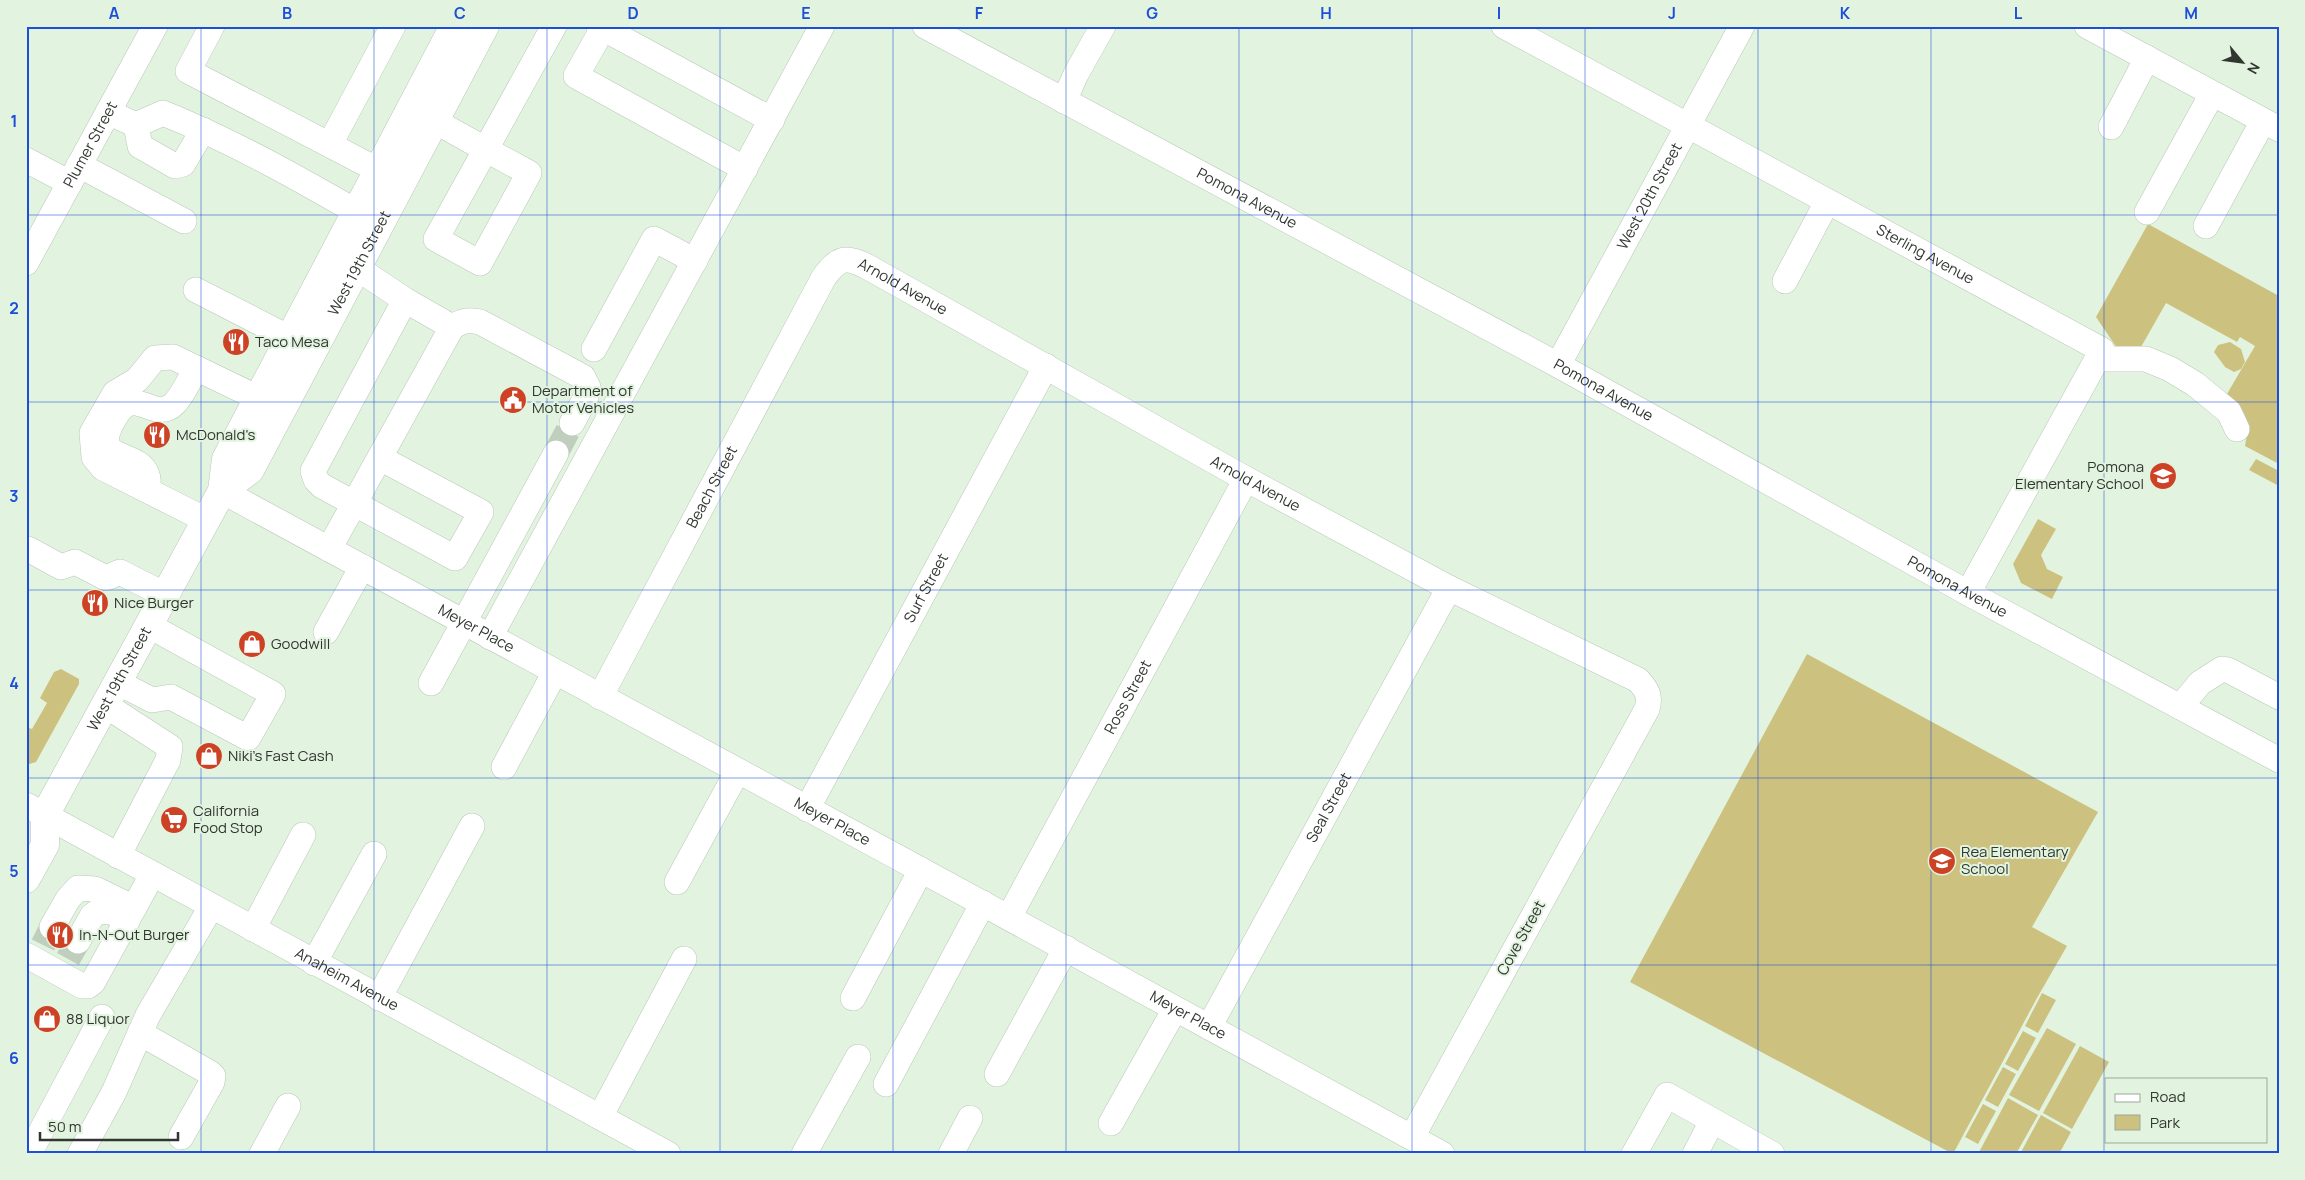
<svg xmlns="http://www.w3.org/2000/svg" width="2305" height="1180" font-family="Manrope,sans-serif">
<style>
.green{fill:#cdc17f}
.lines{fill:none;stroke-linecap:round;stroke-linejoin:round}
.minor-tunnel{stroke:#bfcebd;stroke-width:25;stroke-dasharray:25 12;stroke-linecap:butt}
.minor-casing{stroke:#b8c9b6;stroke-width:26}
.major-casing{stroke:#b8c9b6;stroke-width:29}
.minor{stroke:#fff;stroke-width:25}
.major{stroke:#fff;stroke-width:28}
.grid{fill:none;stroke:#1d4ed8;stroke-width:1;stroke-opacity:0.55}
.labels{text-anchor:middle;stroke-width:4;stroke-linejoin:round;paint-order:stroke}
.street-label{font-size:15px;fill:#313730;stroke:#e2f4e0}
.poi-label{font-size:15px;fill:#313730;stroke:#e2f4e0;text-anchor:start}
.neatline{fill:none;stroke:#1d4ed8;stroke-width:2}
.grid-label{font-size:16px;text-anchor:middle;font-weight:bold;fill:#1d4ed8}
</style>
<rect width="100%" height="100%" fill="#e2f4e0"/>
<!-- green -->
<g class="green">
<path d="M 2148,224 L 2279,296 L 2279,464 L 2245,446 C 2250,421 2247,410 2227,394 L 2255,346 L 2240,337 L 2237,342 L 2166,303 L 2141,347 L 2117,348 L 2096,317 Z"/>
<path d="M 2230,342 L 2241,349 L 2245,362 L 2241,369 L 2234,372 L 2225,367 L 2214,352 L 2218,345 Z"/>
<path d="M 2256,459 L 2279,471 L 2279,486 L 2249,470 Z"/>
<path d="M 2038,519 L 2056,529 L 2041,555 L 2047,569 L 2063,577 L 2052,599 L 2021,583 L 2013,564 Z"/>
<path d="M 1807,654 L 2098,812 L 2032,927 L 2067,946 L 2037,998 L 1953,1154 L 1630,982 Z"/>
<path d="M 61,669 L 79,679 L 79,684 L 36,762 L 26,765 L 26,727 L 32,729 L 47,703 L 40,698 L 54,672 Z"/>
<path d="M 2042,993 L 2056,1000 L 2038,1033 L 2025,1026 Z"/>
<path d="M 2047,1028 L 2076,1044 L 2039,1111 L 2009,1095 Z"/>
<path d="M 2023,1031 L 2036,1038 L 2018,1071 L 2005,1064 Z"/>
<path d="M 2080,1046 L 2109,1062 L 2072,1129 L 2043,1113 Z"/>
<path d="M 2003,1067 L 2016,1074 L 1998,1107 L 1985,1100 Z"/>
<path d="M 2008,1098 L 2038,1115 L 2016,1154 L 1978,1154 Z"/>
<path d="M 1983,1104 L 1996,1111 L 1978,1144 L 1965,1137 Z"/>
<path d="M 2041,1115 L 2071,1132 L 2059,1154 L 2020,1154 Z"/>
</g>
<g class="lines">
<!-- minor-tunnel -->
<g class="minor-tunnel">
<path d="M 556,453 L 572,423"/>
<path d="M 43,945 L 52,927"/>
<path d="M 68,959 L 78,941"/>
</g>
<!-- minor casing -->
<g class="minor-casing">
<g id="minor">
<path d="M 212,26 L 188,71 L 395,179"/>
<path d="M 599,26 L 772,120"/>
<path id="s1" d="M 925,26 L 1558,365 L 1968,593 L 2279,760"/>
<path id="s2" d="M 1504,26 L 2102,350 L 1968,593"/>
<path d="M 2087,26 L 2279,129"/>
<path d="M 603,28 L 576,76 L 745,169"/>
<path d="M 1064,101 L 1076,74 L 1103,26"/>
<path d="M 417,111 C 454,132 492,153 529,173 L 480,263 L 436,239 L 554,26"/>
<path d="M 108,112 L 136,125 L 163,113 C 237,143 305,182 374,222"/>
<path d="M 136,125 L 140,146 L 175,166 L 183,164 L 203,130"/>
<path d="M 2111,127 L 2147,58"/>
<path d="M 330,144 L 393,26"/>
<path d="M 26,160 L 70,183"/>
<path d="M 79,165 L 184,221"/>
<path d="M 2147,212 L 2212,94"/>
<path d="M 2206,226 L 2263,121"/>
<path id="s3" d="M 26,263 L 155,26"/>
<path d="M 357,268 L 405,300 L 452,327"/>
<path d="M 1785,281 L 1827,202"/>
<path d="M 196,290 L 307,347"/>
<path d="M 594,349 L 654,239 L 695,261"/>
<path d="M 2097,359 L 2146,359 L 2170,369 L 2195,384 L 2229,412 L 2237,429"/>
<path id="s4" d="M 1558,365 L 1742,26"/>
<path d="M 380,458 L 481,512 L 455,558 L 322,486 L 316,480 L 313,471 L 405,300"/>
<path d="M 147,490 C 148,486 149,479 147,475 C 138,448 84,465 117,414 C 136,385 154,423 174,404 C 183,395 190,379 196,368"/>
<path id="s5" d="M 222,491 C 629,711 1036,932 1442,1154"/>
<path d="M 206,520 L 103,468 L 94,457 L 92,433 L 115,393 L 137,380 L 155,358 L 173,357 L 258,398"/>
<path d="M 28,549 L 61,567 L 75,562 L 106,578 L 120,572 L 165,595"/>
<path d="M 329,549 L 452,327 C 462,321 468,319 480,322 L 583,377 L 588,387 L 586,397 L 572,423"/>
<path d="M 326,632 L 362,567"/>
<path d="M 490,637 L 822,26"/>
<path d="M 117,682 L 152,700 L 171,697 L 248,738 L 273,694 L 148,625"/>
<path d="M 431,683 L 556,453"/>
<path id="s6" d="M 600,697 L 824,277 C 838,259 844,255 866,266 L 1246,479 L 1449,588 L 1638,680 C 1647,690 1651,696 1647,709 L 1412,1137"/>
<path d="M 105,705 L 170,747 L 168,760 L 118,856"/>
<path d="M 2180,707 L 2200,683 L 2222,669 L 2228,670 L 2279,697"/>
<path d="M 504,767 L 555,672"/>
<path id="s7" d="M 26,805 L 668,1154"/>
<path id="s8" d="M 807,809 L 1046,366"/>
<path d="M 677,882 L 737,772"/>
<path id="s9" d="M 1009,917 L 1246,479"/>
<path d="M 52,927 L 68,899 L 78,888 L 95,889 L 134,908"/>
<path d="M 253,929 L 303,835"/>
<path d="M 78,941 L 92,916 L 99,911 L 112,912 L 127,921"/>
<path d="M 26,955 L 82,986 L 88,986 L 93,982 L 152,875"/>
<path d="M 314,963 L 374,854"/>
<path d="M 379,998 L 472,826"/>
<path d="M 853,998 L 921,870"/>
<path id="s10" d="M 1209,1027 L 1449,588"/>
<path d="M 140,1033 L 210,1073 L 213,1076 L 212,1082 L 181,1137"/>
<path d="M 997,1074 L 1066,948"/>
<path d="M 886,1084 L 983,903"/>
<path d="M 600,1117 L 684,959"/>
<path d="M 1111,1123 L 1175,1009"/>
<path d="M 29,1154 L 102,1017"/>
<path d="M 80,1154 L 114,1092 L 148,1015 L 211,907"/>
<path d="M 262,1154 L 288,1106"/>
<path d="M 804,1154 L 858,1057"/>
<path d="M 951,1154 L 970,1118"/>
<path d="M 1634,1154 L 1667,1095 L 1772,1154"/>
<path d="M 1695,1154 L 1712,1121"/>
</g>
</g>
<!-- major casing -->
<g class="major-casing">
<g id="major">
<path id="s11" d="M 222,491 L 250,470 L 485,26"/>
<path id="s12" d="M 26,879 L 45,845 L 45,815 L 222,491 L 226,459 L 454,26"/>
</g>
</g>
<!-- minor -->
<use href="#minor" class="minor"/>
<!-- major -->
<use href="#major" class="major"/>
</g>
<!-- grid -->
<path class="grid" d="M 201,26 L 201,1154M 374,26 L 374,1154M 547,26 L 547,1154M 720,26 L 720,1154M 893,26 L 893,1154M 1066,26 L 1066,1154M 1239,26 L 1239,1154M 1412,26 L 1412,1154M 1585,26 L 1585,1154M 1758,26 L 1758,1154M 1931,26 L 1931,1154M 2104,26 L 2104,1154M 26,215 L 2279,215M 26,402 L 2279,402M 26,590 L 2279,590M 26,778 L 2279,778M 26,965 L 2279,965"/>
<!-- icons -->
<defs>
<g id="restaurant-disc" transform="scale(1.4375)"><circle r="9.5" fill="#cd4225" stroke="#e2f4e0"/><path d="M-5-6h1v4h1v-4h1v4h1v-4h1v5L-1.5 .5V6h-2V.5L-5-1ZM5-6V6H3V1.5H1.5Q1.5-4 5-6Z" fill="#fff"/></g>
<g id="civic-disc" transform="scale(1.4375)"><circle r="9.5" fill="#cd4225" stroke="#e2f4e0"/><path d="M-.6-6.5H3V-4.5H.6V-3L4-1V1h2V6H-6V1h2V-1L-.6-3ZM-1.2 2.5V6h2.4V2.5Z" fill="#fff"/></g>
<g id="school-disc" transform="scale(1.4375)"><circle r="9.5" fill="#cd4225" stroke="#e2f4e0"/><path d="M0-5L7-2L0 1L-7-2ZM-4 1L0 2.5L4 1V4Q0 6-4 4Z" fill="#fff"/></g>
<g id="shop-disc" transform="scale(1.4375)"><circle r="9.5" fill="#cd4225" stroke="#e2f4e0"/><path d="M-5-2.5h2.3a2.7 3.5 0 0 1 5.4 0H5L5.5 6h-11ZM-1.5-2.5h3a1.5 2.3 0 0 0-3 0Z" fill="#fff"/></g>
<g id="supermarket-disc" transform="scale(1.4375)"><circle r="9.5" fill="#cd4225" stroke="#e2f4e0"/><path d="M-6-5.5h2.5l.6 2H6L4.5 2H-2.5L-4.4-4H-6ZM-1.5 3.2a1.3 1.3 0 1 0 .1 0ZM3 3.2a1.3 1.3 0 1 0 .1 0Z" fill="#fff"/></g>
</defs>
<g fill-rule="evenodd">
<use href="#restaurant-disc" x="236" y="342"/>
<use href="#civic-disc" x="513" y="400"/>
<use href="#restaurant-disc" x="157" y="435"/>
<use href="#school-disc" x="2163" y="476"/>
<use href="#restaurant-disc" x="95" y="603"/>
<use href="#shop-disc" x="252" y="644"/>
<use href="#shop-disc" x="209" y="756"/>
<use href="#supermarket-disc" x="174" y="820"/>
<use href="#school-disc" x="1942" y="861"/>
<use href="#restaurant-disc" x="60" y="935"/>
<use href="#shop-disc" x="47" y="1019"/>
</g>
<g class="labels">
<!-- street labels -->
<g class="street-label">
<text dy="5" stroke="none"><textPath href="#s3" startOffset="135">Plumer Street</textPath></text>
<text dy="5" stroke="none"><textPath href="#s4" startOffset="192">West 20th Street</textPath></text>
<text dy="5" stroke="none"><textPath href="#s1" startOffset="365">Pomona Avenue</textPath></text>
<text dy="5" stroke="none"><textPath href="#s2" startOffset="479">Sterling Avenue</textPath></text>
<text dy="5" stroke="none"><textPath href="#s11" startOffset="269">West 19th Street</textPath></text>
<text dy="5" stroke="none"><textPath href="#s6" startOffset="568">Arnold Avenue</textPath></text>
<text dy="5" stroke="none"><textPath href="#s1" startOffset="770">Pomona Avenue</textPath></text>
<text dy="5" stroke="none"><textPath href="#s6" startOffset="972">Arnold Avenue</textPath></text>
<text dy="5" stroke="none"><textPath href="#s6" startOffset="238">Beach Street</textPath></text>
<text dy="5" stroke="none"><textPath href="#s1" startOffset="1175">Pomona Avenue</textPath></text>
<text dy="5" stroke="none"><textPath href="#s8" startOffset="251">Surf Street</textPath></text>
<text dy="5" stroke="none"><textPath href="#s5" startOffset="289">Meyer Place</textPath></text>
<text dy="5" stroke="none"><textPath href="#s12" startOffset="224">West 19th Street</textPath></text>
<text dy="5" stroke="none"><textPath href="#s9" startOffset="250">Ross Street</textPath></text>
<text dy="5" stroke="none"><textPath href="#s10" startOffset="250">Seal Street</textPath></text>
<text dy="5" stroke="none"><textPath href="#s5" startOffset="694">Meyer Place</textPath></text>
<text transform="translate(1521 938) rotate(-61)" y="5">Cove Street</text>
<text dy="5" stroke="none"><textPath href="#s7" startOffset="365">Anaheim Avenue</textPath></text>
<text dy="5" stroke="none"><textPath href="#s5" startOffset="1099">Meyer Place</textPath></text>
</g>
<!-- poi labels -->
<g class="poi-label">
<text x="255" y="347">Taco Mesa</text>
<text x="532" y="396">Department of<tspan x="532" dy="17">Motor Vehicles</tspan></text>
<text x="176" y="440">McDonald's</text>
<text x="2144" y="472" text-anchor="end">Pomona<tspan x="2144" dy="17">Elementary School</tspan></text>
<text x="114" y="608">Nice Burger</text>
<text x="271" y="649">Goodwill</text>
<text x="228" y="761">Niki's Fast Cash</text>
<text x="193" y="816">California<tspan x="193" dy="17">Food Stop</tspan></text>
<text x="1961" y="857">Rea Elementary<tspan x="1961" dy="17">School</tspan></text>
<text x="79" y="940">In-N-Out Burger</text>
<text x="66" y="1024">88 Liquor</text>
</g>
</g>
<!-- border -->
<rect width="2305" height="1180" fill="none" stroke="#e2f4e0" stroke-width="55"/>
<!-- legend -->
<rect x="2105" y="1078" width="162" height="65" fill="#e2f4e0" stroke="#9ba89a"/>
<rect x="2115" y="1094" width="25" height="8" fill="#ffffff" stroke="#9ba89a"/>
<text x="2150" y="1102" font-size="15" fill="#313730">Road</text>
<rect x="2115" y="1115" width="25" height="15" fill="#cdc17f" stroke="#9ba89a"/>
<text x="2150" y="1128" font-size="15" fill="#313730">Park</text>
<!-- north arrow -->
<g transform="translate(2242 62) rotate(119)" stroke="#e2f4e0" stroke-width="4" paint-order="stroke">
<path d="M0-4L9 19L0 12L-9 19Z" fill="#313730"/>
<text y="-8" font-size="14" font-weight="bold" text-anchor="middle" fill="#313730">N</text>
</g>
<!-- scale -->
<path d="M40 1132v8h138v-8" fill="none" stroke="#313730" stroke-width="2.5"/>
<text x="48" y="1132" font-size="15" fill="#313730" stroke="#e2f4e0" stroke-width="4" paint-order="stroke">50 m</text>
<rect x="28" y="28" width="2250" height="1124" class="neatline"/>
<g class="grid-label">
<text x="114" y="19">A</text>
<text x="287" y="19">B</text>
<text x="460" y="19">C</text>
<text x="633" y="19">D</text>
<text x="806" y="19">E</text>
<text x="979" y="19">F</text>
<text x="1152" y="19">G</text>
<text x="1326" y="19">H</text>
<text x="1499" y="19">I</text>
<text x="1672" y="19">J</text>
<text x="1845" y="19">K</text>
<text x="2018" y="19">L</text>
<text x="2191" y="19">M</text>
<text x="14" y="127">1</text>
<text x="14" y="314">2</text>
<text x="14" y="502">3</text>
<text x="14" y="689">4</text>
<text x="14" y="877">5</text>
<text x="14" y="1064">6</text>
</g>
</svg>
